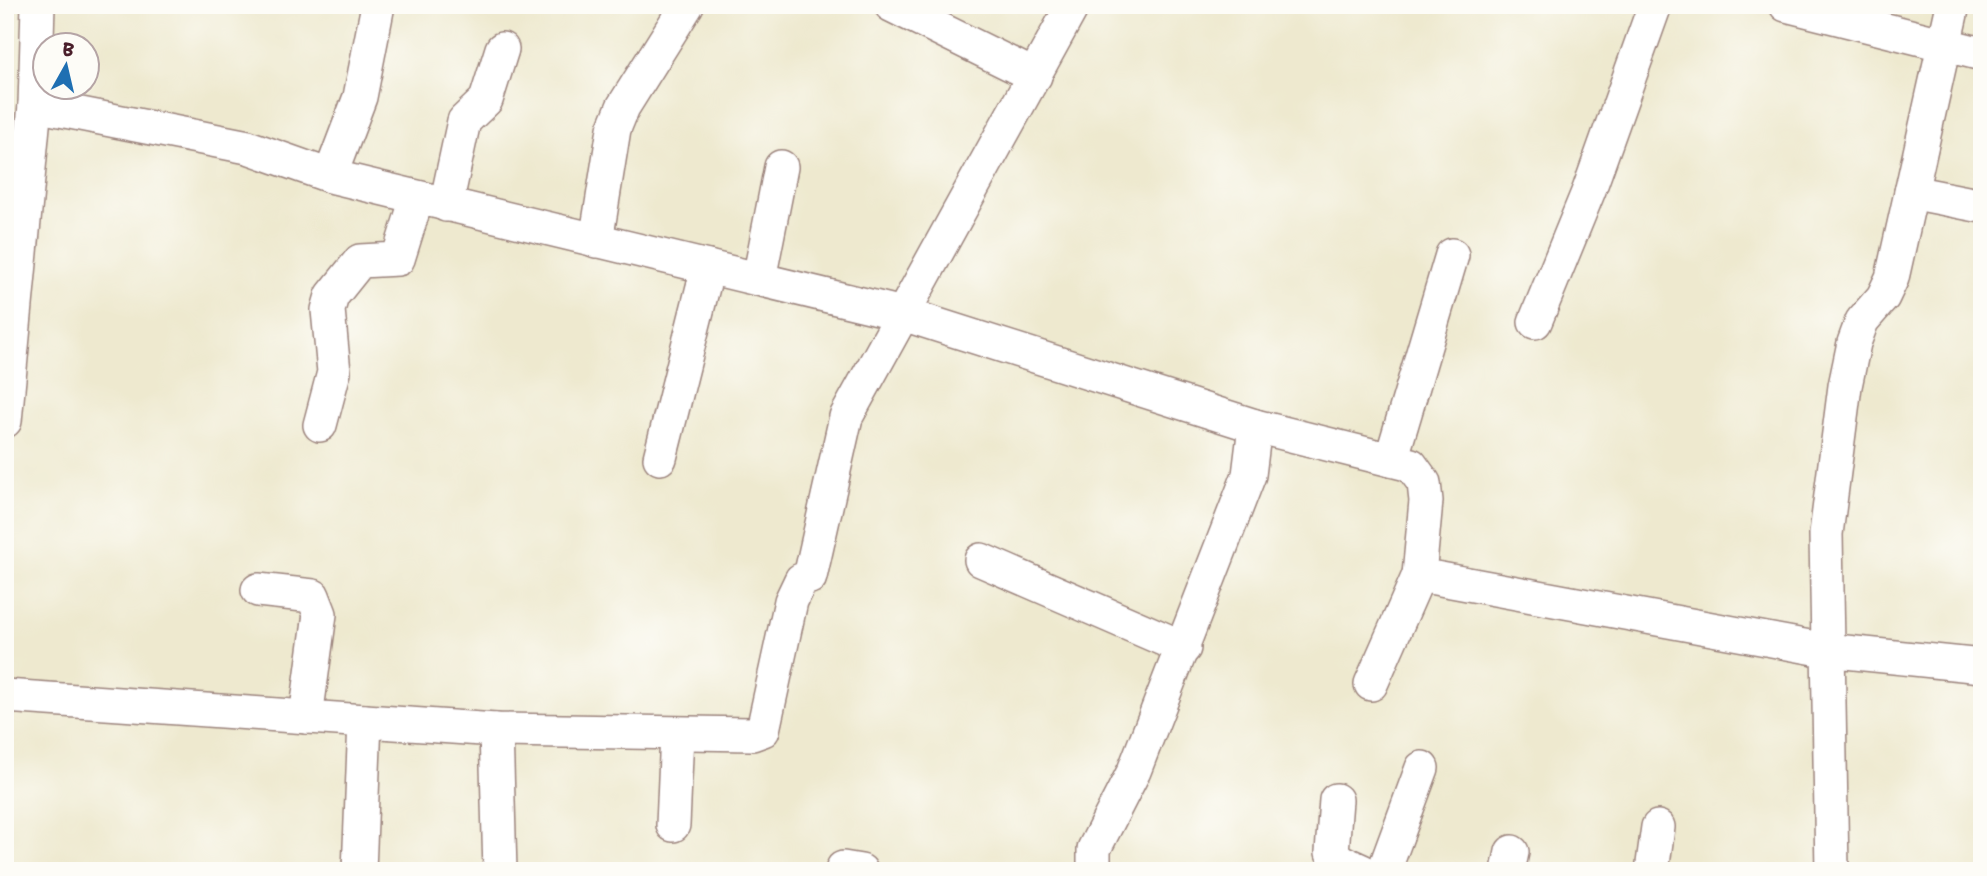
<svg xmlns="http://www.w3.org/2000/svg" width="1987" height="876" font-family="'Shantell Sans',sans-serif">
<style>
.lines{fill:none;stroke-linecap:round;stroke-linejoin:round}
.street-casing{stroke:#9c847d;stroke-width:36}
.street{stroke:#fff;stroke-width:33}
</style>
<rect width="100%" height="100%" fill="#fdfcf7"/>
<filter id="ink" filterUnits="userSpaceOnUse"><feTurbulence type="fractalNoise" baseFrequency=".0143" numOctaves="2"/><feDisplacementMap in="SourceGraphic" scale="14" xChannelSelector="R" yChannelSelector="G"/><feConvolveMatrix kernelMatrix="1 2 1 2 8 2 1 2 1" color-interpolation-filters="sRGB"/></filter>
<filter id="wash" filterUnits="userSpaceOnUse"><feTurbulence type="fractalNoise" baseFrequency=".00686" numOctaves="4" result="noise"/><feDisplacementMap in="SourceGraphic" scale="28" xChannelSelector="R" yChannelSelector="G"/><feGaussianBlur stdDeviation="1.57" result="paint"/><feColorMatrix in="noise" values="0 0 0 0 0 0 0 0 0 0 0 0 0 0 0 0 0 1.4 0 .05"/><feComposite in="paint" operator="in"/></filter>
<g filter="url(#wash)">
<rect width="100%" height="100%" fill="#eee9cf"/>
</g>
<g filter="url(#ink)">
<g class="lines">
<!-- street casing -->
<g class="street-casing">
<g id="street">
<path d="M 891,5 L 1035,76"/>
<path d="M 1786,5 L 1982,54"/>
<path d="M 35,105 L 248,147 L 330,176 L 903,314 L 1255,426 L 1411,465 L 1424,483 L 1426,501 L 1419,575 L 1826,650 L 1982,666"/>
<path d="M 330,176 L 360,97 L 378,5"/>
<path d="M 1911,192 L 1982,206"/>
<path d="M 446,205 L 464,121 L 486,100 L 502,49"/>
<path d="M 596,241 L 614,129 L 623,107 L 687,5"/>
<path d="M 759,279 L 781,167"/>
<path d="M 1535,322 L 1589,190 L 1655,5"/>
<path d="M 5,421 L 35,105 L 38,5"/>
<path d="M 320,425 L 334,372 L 328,310 L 332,296 L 360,261 L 398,259 L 417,198"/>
<path d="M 660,458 L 708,267"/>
<path d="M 1391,460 L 1452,255"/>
<path d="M 981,560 L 1184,648"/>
<path d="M 258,590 L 313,596 L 320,614 L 306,717"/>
<path d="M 1371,684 L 1419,575"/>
<path d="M 5,696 L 496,730 L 752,734 L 763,730 L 791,601 L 801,580 L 810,577 L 846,417 L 1073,5"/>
<path d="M 496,730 L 500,871"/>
<path d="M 1336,800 L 1332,852 L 1340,861 L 1362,871"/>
<path d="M 673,825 L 677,733"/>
<path d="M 843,868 L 861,871"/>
<path d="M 359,871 L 365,721"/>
<path d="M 1094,871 L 1094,849 L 1134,771 L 1249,475 L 1255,426"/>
<path d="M 1384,871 L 1422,768"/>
<path d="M 1508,871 L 1512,852"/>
<path d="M 1652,871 L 1658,827"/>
<path d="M 1832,871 L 1826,534 L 1845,386 L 1854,343 L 1862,321 L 1883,297 L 1892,278 L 1953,5"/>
</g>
</g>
<!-- street -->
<use href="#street" class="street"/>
</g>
</g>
<!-- margin -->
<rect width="1987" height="876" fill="none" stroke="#fdfcf7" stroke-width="28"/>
<!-- north arrow -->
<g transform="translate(66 66) rotate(8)"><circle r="33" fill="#fdfcf7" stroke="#b5a4a5" stroke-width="2"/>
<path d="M0-5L12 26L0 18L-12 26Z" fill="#1f6fb2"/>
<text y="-10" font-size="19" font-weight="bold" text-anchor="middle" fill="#4a1f2b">B</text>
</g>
</svg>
